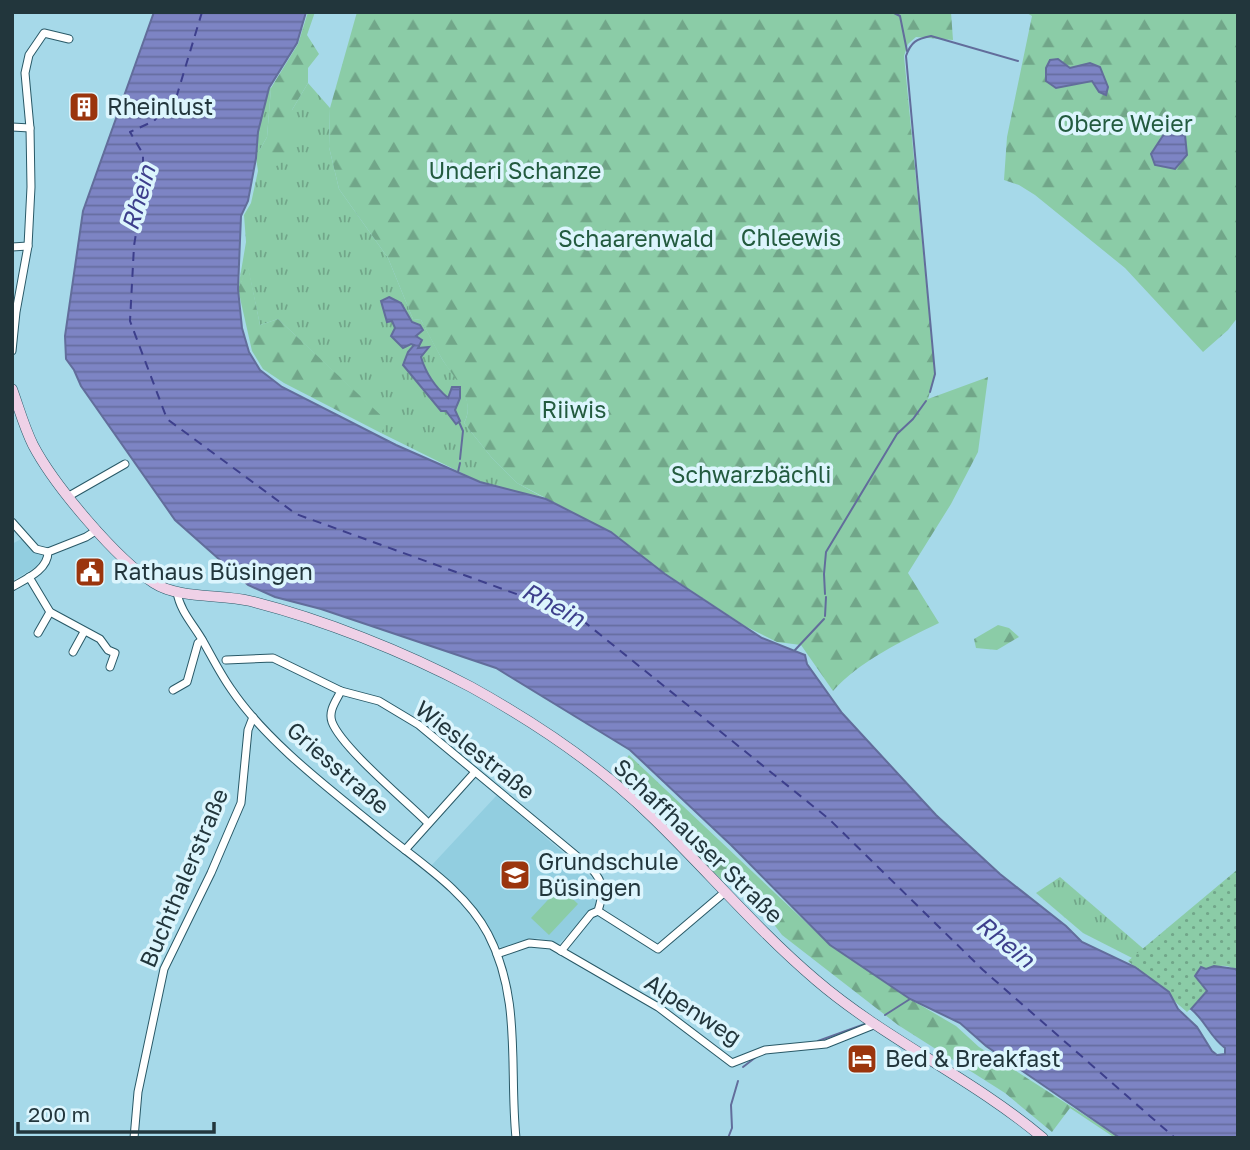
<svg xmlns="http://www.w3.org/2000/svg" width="1250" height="1150" font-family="'Golos Text',sans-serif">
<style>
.built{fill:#92cee0}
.grass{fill:url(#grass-tufts);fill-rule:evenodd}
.forest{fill:url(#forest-firs)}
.park{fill:url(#park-dots)}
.pitch{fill:#8bcca7}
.water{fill:url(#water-rules);stroke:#626d9b;stroke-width:2}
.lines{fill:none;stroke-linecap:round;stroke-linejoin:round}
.stream{stroke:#626d9b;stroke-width:2}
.ferry{stroke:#3d3f8c;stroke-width:2;stroke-dasharray:9 7;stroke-linecap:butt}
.street-casing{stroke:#295967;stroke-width:9}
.secondary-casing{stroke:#295967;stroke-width:11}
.street{stroke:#fff;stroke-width:7}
.secondary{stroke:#efd1e7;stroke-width:10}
.labels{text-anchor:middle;stroke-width:7;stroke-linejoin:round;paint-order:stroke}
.poi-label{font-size:23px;fill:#22363c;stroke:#dcf5fd;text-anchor:start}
.park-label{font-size:23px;fill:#235b3f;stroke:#dcf5fd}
.street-label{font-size:23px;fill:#22363c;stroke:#dcf5fd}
.water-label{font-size:24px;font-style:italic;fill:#3d3f8c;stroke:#dcf5fd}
</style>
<defs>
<pattern id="grass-tufts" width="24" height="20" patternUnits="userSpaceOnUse" patternTransform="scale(1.75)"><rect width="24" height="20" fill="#8bcca7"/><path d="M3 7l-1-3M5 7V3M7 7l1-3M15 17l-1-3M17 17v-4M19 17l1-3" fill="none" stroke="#71a689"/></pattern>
<pattern id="forest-firs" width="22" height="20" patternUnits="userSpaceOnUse" patternTransform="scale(1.75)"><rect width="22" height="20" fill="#8bcca7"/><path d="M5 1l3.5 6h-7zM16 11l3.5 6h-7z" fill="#71a689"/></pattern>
<pattern id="park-dots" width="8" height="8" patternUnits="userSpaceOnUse" patternTransform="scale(1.75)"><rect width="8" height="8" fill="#8bcca7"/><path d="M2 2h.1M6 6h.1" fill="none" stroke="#71a689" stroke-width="1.8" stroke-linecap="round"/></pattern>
<pattern id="water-rules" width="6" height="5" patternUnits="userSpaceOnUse" patternTransform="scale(1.75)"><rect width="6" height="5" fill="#7d84c4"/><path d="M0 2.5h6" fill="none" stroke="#666da0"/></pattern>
</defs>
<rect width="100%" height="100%" fill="#a6d9e9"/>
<!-- built -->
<g class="built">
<path d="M 23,538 L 34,551 L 44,556 L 41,564 L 12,581 L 12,544 Z"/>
<path d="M 497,795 L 600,885 L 597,904 L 559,944 L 538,938 L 501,948 L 463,896 L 431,866 Z"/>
</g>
<!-- grass -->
<g class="grass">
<path d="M 308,83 L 330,108 L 329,147 L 339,189 L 388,258 L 413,319 L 421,320 C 428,333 435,346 442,359 C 454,377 477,399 464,423 L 492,458 L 517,483 L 546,499 L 480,482 L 381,433 L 386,421 L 278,319 L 260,325 L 248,268 L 238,289 L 246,242 L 244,215 L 251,203 L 258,171 L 256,158 L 258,132 L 269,88 L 271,88 L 267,137 L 258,153 L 292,110 ZM 381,301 L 401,303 L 412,322 L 420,325 L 423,330 L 415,336 L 418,349 L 428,347 L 421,356 C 426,374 434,386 448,398 L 460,398 L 455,410 L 460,421 L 446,411 L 441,411 L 403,365 L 415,345 L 411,344 L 403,348 L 391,336 L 395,328 L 392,320 L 387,322 Z"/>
<path d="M 1060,877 L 1146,951 L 1136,960 L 1083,933 L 1036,893 Z"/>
</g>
<!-- forest -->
<g class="forest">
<path d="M 308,12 L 315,12 L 307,35 L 319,54 L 308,68 L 308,83 L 292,110 L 289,156 L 277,166 L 264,163 L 258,153 L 267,137 L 271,88 L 298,44 Z"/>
<path d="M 357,12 L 951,12 L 953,40 L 916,37 L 908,44 L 904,56 L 935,374 L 928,399 L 988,377 L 978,452 L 951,504 L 908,573 L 939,623 C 904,640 858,662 833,691 L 801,645 L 777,642 L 745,626 L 657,568 L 616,535 L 517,483 L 492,458 L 464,423 C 477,400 453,377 442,359 C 435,347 428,333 421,320 L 413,319 L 388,258 L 339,189 L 329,147 L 330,108 Z"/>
<path d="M 1025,12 L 1238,12 L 1238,317 L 1228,330 L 1203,352 L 1125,268 L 1035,195 L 1019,185 L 1004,180 L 1007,137 L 1032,16 Z"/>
<path d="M 248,266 L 260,325 L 278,319 L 387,421 L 381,433 L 284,383 L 263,369 L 252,351 L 238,289 Z"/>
<path d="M 998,625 L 1009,628 L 1019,637 L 997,650 L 976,648 L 974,639 Z"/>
<path d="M 629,755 L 830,945 L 910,999 L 956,1026 L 979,1047 L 1120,1138 L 1115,1138 L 1070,1108 L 1052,1132 L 1005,1093 L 898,1025 L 782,935 L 744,885 L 724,882 L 614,775 Z"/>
</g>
<!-- park -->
<path class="park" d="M 1238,869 L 1238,971 C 1223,960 1208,968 1196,978 L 1206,989 L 1206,995 L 1187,1012 L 1128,961 Z"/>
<!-- pitch -->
<path class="pitch" d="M 560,887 L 578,904 L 549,935 L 531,918 Z"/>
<!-- water -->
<g class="water">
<path d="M 154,12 L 306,12 L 297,43 L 269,88 L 258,132 L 256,158 L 248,201 L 241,216 L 238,289 L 242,328 L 249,352 L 260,370 L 282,387 L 396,445 L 480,482 L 546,499 L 611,532 L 665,574 L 762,638 L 805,655 L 807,664 L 842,713 L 936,815 L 1000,874 L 1066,926 L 1082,942 L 1135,967 L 1169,992 L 1178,1009 L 1197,1027 L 1212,1051 L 1217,1055 L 1225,1054 L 1225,1048 C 1210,1037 1205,1020 1191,1009 L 1207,991 L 1195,976 L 1201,967 L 1206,969 L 1214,966 L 1235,969 L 1238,971 L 1238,1138 L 1120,1138 L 986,1046 L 960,1023 L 910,999 L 830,945 L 731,845 L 630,750 L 496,668 L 321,609 L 275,597 L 248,585 L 175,520 L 81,386 L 74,370 L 66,359 L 65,336 L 83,211 Z"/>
<path d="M 1058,59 L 1070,68 L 1090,63 L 1100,67 L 1108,87 L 1106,95 L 1099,92 L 1092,81 L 1056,88 L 1046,81 L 1046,68 L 1050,60 Z"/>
<path d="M 1173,131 L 1185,135 L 1187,155 L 1175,169 L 1155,165 L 1151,154 L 1164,134 Z"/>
<path d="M 389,297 L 401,303 L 412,322 L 420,325 L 423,330 L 416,336 L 422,340 L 418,348 L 429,347 L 421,357 C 426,374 434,386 448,398 L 452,387 L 460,387 L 460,398 L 455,410 L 460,421 L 456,424 L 446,411 L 441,411 L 403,365 L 408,352 L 414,345 L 411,344 L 403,348 L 391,336 L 395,328 L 392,321 L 387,322 L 381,301 Z"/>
</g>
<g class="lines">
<!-- stream -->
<g class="stream">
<path d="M 892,12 L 900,16 L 907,51"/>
<path d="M 930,392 L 935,374 L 906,56 C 911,42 916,39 931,36 L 1018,61"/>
<path d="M 459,422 L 463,431 L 460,459"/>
<path d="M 458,472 L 460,463"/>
<path d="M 825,594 L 824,574 L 826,552 L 897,434 L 913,419 L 926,401"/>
<path d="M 825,616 L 826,597"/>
<path d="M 795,650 L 824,619"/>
<path d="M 885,1015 L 910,999"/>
<path d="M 818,1041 L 865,1024"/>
<path d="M 743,1067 L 756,1057"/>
<path d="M 728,1138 L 732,1128 L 731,1105 L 738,1081"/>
</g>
<!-- ferry -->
<path class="ferry" d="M 202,12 L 177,95 L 154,121 L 130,132 L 143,154 L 143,188 L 134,246 L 130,321 L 167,419 L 296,514 L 577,616 L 829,819 L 983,970 L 1175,1138"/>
<!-- street casing -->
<g class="street-casing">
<g id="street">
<path d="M 12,127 L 30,128"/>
<path d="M 12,247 L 28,246"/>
<path d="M 12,351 L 16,312 L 28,246 L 31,187 L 30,128 L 25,73 L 29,55 L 44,33 L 69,39"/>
<path d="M 69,496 L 125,464"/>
<path d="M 12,522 L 36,549 L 48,552"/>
<path d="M 29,577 L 50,612 L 100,639 L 108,650 L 115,653 L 110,667"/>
<path d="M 12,587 C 26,579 48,570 48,552 L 86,537 L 97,530"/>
<path d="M 177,592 C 180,612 195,626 204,643 C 213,659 221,675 231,689 C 268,744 335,793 386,835 C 422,864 466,892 488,934 C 522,999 509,1068 516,1138"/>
<path d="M 38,633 L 50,612"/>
<path d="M 73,652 L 84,632"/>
<path d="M 226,660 L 273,658 L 341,691 L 379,701 L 419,725 L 591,868 C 605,884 604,891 598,911 L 591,914 L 561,951"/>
<path d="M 173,690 L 187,682 L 198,643 L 202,640"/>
<path d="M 341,691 C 336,701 328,711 332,722 C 342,748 406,801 428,823"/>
<path d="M 405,850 L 475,772"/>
<path d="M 598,911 L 658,949 L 725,892"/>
<path d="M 497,954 L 529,943 L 551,945 L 658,1007 L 732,1063 L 765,1050 L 826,1044 L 876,1024"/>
<path d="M 134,1138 L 138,1092 L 164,969 L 211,873 L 241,803 L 248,730 L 253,717"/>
</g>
</g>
<!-- secondary casing -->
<g class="secondary-casing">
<path id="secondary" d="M 12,389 C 19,408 24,427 33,445 C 54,485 116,559 154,583 C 179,599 220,594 250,601 C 322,619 405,652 471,687 C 536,723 599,765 652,817 C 708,871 757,930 816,980 C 886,1040 972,1078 1043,1138"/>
</g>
<!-- street -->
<use href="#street" class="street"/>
<!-- secondary -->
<use href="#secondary" class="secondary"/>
</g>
<!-- icons -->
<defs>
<g id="building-square" transform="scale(1.575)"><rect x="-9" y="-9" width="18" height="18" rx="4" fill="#9b350d" stroke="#dcf5fd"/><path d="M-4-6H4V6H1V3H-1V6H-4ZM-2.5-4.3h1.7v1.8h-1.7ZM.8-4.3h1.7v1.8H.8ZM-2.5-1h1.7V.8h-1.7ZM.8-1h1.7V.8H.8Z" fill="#fff"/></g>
<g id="civic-square" transform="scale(1.575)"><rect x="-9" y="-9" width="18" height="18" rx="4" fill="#9b350d" stroke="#dcf5fd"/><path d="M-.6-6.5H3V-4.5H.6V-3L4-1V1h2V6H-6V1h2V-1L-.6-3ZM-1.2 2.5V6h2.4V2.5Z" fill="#fff"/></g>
<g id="school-square" transform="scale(1.575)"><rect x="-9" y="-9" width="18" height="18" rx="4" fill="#9b350d" stroke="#dcf5fd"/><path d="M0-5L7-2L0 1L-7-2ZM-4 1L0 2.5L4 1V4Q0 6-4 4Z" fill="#fff"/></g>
<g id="hotel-square" transform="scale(1.575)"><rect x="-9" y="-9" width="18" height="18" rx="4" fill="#9b350d" stroke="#dcf5fd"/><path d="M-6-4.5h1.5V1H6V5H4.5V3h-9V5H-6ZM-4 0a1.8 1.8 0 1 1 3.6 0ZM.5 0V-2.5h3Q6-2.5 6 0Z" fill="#fff"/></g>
</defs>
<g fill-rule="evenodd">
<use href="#building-square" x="84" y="107"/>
<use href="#civic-square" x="90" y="572"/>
<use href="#school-square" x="515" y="875"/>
<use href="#hotel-square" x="862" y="1059"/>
</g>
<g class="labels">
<!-- poi labels -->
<g class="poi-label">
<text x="107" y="115">Rheinlust</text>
<text x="113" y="580">Rathaus Büsingen</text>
<text x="538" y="870">Grundschule<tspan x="538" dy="26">Büsingen</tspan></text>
<text x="885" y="1067">Bed &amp; Breakfast</text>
</g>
<!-- park labels -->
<g class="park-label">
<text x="1125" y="132">Obere Weier</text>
<text x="515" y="179">Underi Schanze</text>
<text x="791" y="246">Chleewis</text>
<text x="636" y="247">Schaarenwald</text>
<text x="574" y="418">Riiwis</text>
<text x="751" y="483">Schwarzbächli</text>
</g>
<!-- street labels -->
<g class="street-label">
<text transform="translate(475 750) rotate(38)" y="8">Wieslestraße</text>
<text transform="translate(338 768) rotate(41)" y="8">Griesstraße</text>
<text transform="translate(698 841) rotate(44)" y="8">Schaffhauser Straße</text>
<text transform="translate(184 878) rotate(-67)" y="8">Buchthalerstraße</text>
<text transform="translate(693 1010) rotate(33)" y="8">Alpenweg</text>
</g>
<!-- water labels -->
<g class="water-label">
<text transform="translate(139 198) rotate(-74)" y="8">Rhein</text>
<text transform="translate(553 605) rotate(28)" y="8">Rhein</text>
<text transform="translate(1005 942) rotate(39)" y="8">Rhein</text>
</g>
</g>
<!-- border -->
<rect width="1250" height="1150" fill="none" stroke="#22363c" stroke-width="28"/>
<!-- scale -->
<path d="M18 1122v10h196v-10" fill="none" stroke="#22363c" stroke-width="3.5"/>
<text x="28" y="1122" font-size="21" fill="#22363c" stroke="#dcf5fd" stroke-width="5" paint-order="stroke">200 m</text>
</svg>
